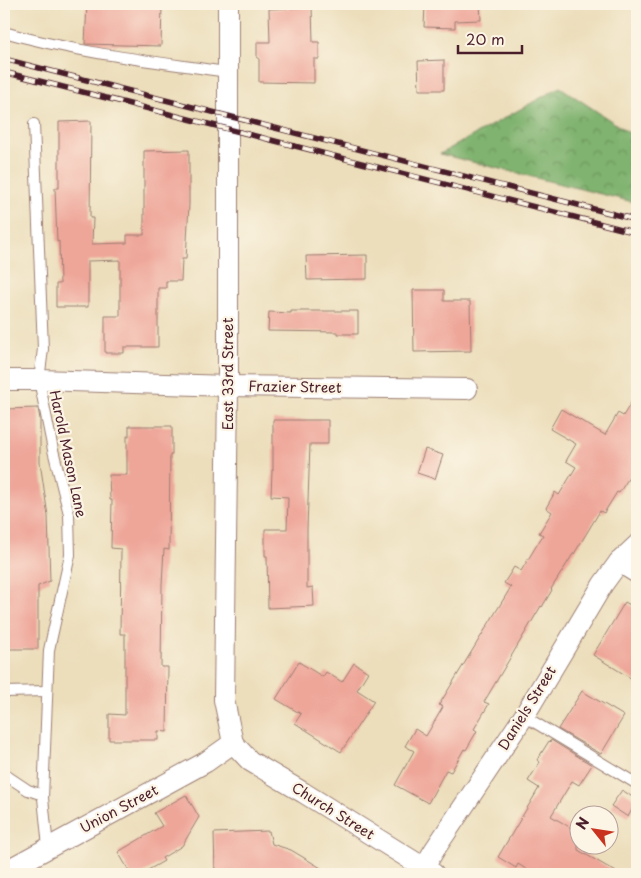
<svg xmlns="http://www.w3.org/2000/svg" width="641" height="878" font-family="'Playpen Sans',sans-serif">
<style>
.forest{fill:url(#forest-crowns);stroke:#65694d}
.building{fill:#eea699}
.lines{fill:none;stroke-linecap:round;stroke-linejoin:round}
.lane-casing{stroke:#9b7e73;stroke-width:12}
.street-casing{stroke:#9b7e73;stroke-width:22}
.lane{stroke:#fff;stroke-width:10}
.street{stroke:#fff;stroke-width:20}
.rail-casing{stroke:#4a1f2b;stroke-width:5.5}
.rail{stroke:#fcf5e5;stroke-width:4;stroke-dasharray:11;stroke-linecap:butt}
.labels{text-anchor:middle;stroke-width:4.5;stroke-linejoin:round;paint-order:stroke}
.street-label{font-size:14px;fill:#4a1f2b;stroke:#fcf5e5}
</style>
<defs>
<pattern id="forest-crowns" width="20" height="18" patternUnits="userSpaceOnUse" patternTransform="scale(1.25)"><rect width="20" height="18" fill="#80b36f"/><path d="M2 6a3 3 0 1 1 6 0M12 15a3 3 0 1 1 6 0" fill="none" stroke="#6b915b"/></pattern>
</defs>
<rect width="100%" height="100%" fill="#fcf5e5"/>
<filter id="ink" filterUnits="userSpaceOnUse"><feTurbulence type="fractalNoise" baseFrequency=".02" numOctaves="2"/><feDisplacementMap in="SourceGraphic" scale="10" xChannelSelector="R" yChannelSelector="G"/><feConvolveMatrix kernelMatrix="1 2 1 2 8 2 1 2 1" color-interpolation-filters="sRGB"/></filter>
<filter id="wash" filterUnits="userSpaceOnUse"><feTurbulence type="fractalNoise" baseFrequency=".0096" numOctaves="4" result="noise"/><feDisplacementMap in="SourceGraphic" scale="20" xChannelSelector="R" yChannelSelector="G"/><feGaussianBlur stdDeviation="1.12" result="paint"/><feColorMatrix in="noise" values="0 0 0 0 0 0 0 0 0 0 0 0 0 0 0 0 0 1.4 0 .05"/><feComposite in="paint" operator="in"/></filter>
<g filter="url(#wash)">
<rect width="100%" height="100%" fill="#ecdebb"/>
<!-- forest -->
<path class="forest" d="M 560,87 L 637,138 L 637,203 L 440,154 Z"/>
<g id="blocks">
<!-- building -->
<g class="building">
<path d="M 87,4 L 162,4 L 161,46 L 85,44 Z"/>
<path d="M 425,4 L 480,4 L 481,20 L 455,21 L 455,28 L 424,27 Z"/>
<path d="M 312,7 L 313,42 L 319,42 L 319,59 L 314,59 L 314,83 L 259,82 L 259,58 L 257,58 L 257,42 L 270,42 L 269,9 Z"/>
<path d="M 444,60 L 444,90 L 419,90 L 418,61 Z"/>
<path d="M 91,121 L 90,218 L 93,218 L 92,244 L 127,243 L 127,235 L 144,235 L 144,151 L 189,150 L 189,204 L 186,259 L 182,259 L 181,281 L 166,281 L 166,288 L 158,288 L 158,347 L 124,347 L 124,353 L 105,353 L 105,316 L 120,316 L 120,260 L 88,261 L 88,307 L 56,307 L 56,284 L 60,284 L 59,241 L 57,242 L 55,188 L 59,188 L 59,122 Z"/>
<path d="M 367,255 L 367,279 L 307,280 L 306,256 Z"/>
<path d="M 413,290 L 444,290 L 444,301 L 470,301 L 471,351 L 414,352 Z"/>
<path d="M 291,311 L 358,311 L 358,334 L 338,334 L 338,332 L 268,331 L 269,312 L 291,313 Z"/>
<path d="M 637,393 L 637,465 L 619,493 L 617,492 L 604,513 L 600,511 L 574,554 L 573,554 L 551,589 L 552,590 L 542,607 L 541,606 L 484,702 L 489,704 L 474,729 L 477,731 L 466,750 L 464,749 L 451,772 L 446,770 L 428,803 L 395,785 L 414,751 L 405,746 L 415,729 L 426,736 L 443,707 L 439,705 L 511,587 L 504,583 L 514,567 L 521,571 L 543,535 L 539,533 L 552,512 L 546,508 L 555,492 L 559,495 L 576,467 L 566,461 L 576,444 L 550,429 L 561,409 L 605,435 L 618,413 L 623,416 Z"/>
<path d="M 38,408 L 40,419 L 40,462 L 48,516 L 50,581 L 38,586 L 38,649 L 4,649 L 4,409 Z"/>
<path d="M 273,420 L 328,420 L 328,444 L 310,444 L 307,529 L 307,588 L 313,587 L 314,606 L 268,608 L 267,556 L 265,556 L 265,529 L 287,529 L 288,497 L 271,496 L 272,470 L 273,470 Z"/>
<path d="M 129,426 L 172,426 L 172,455 L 170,455 L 169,550 L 164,549 L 162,584 L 161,667 L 168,667 L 167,732 L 158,731 L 158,740 L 109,740 L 109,714 L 125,715 L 125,634 L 120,634 L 121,549 L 111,548 L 112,500 L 110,500 L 109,475 L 127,475 L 127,436 L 129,436 Z"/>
<path d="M 425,449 L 443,455 L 435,479 L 417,473 Z"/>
<path d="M 625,602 L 637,609 L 637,682 L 593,655 Z"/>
<path d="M 299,662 L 323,677 L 326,672 L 342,682 L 354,663 L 368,672 L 357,690 L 374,701 L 341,752 L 295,723 L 301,714 L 276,699 Z"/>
<path d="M 582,691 L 624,716 L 601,754 L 558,729 Z"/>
<path d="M 551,740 L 592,765 L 579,785 L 572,781 L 551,816 L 578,832 L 578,850 L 620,874 L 534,874 L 518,864 L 516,868 L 498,857 L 539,788 L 528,781 L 540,762 L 537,760 L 549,741 L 550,742 Z"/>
<path d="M 622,790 L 637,800 L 628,817 L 611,806 Z"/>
<path d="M 186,795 L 199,817 L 182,846 L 162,858 L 164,861 L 141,874 L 131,874 L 118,852 L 162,826 L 154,813 Z"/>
<path d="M 269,831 L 272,844 L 291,850 L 331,874 L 215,874 L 214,833 Z"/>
</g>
</g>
</g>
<g filter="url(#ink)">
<use href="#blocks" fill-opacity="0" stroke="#9b7e73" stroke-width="1"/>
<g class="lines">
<!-- lane casing -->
<g class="lane-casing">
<g id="lane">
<path d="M 4,32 C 77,53 152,61 227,72"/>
<path d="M 34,124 L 43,349 L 39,380 L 53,450 L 69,514 L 70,555 L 49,650 L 43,798 L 48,847"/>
<path d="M 4,692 L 47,691"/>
<path d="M 524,716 L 637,784"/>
<path d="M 4,774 L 28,790 L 43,795"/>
</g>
</g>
<!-- street casing -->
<g class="street-casing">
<g id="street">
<path d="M 228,4 L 228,386 L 224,700 L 233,743"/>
<path d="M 4,380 L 39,380 L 228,386 L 467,389"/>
<path d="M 619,562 L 637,573"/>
<path d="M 233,743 L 250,761 L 304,793 L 434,874"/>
<path d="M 4,872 L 206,762 L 233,743"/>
<path d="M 420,874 L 435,849 L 524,716 L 603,584 L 619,562 L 637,545"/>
</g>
</g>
<!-- lane -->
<use href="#lane" class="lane"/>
<!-- street -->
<use href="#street" class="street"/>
<!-- rail casing -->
<g class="rail-casing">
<g id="rail">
<path d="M 4,59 L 637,220"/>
<path d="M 4,72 L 637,233"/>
</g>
</g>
<!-- rail -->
<use href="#rail" class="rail"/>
</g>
</g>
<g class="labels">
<!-- street labels -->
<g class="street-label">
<text transform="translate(228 374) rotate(-90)" y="5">East 33rd Street</text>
<text transform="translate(295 387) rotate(1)" y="5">Frazier Street</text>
<text transform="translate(68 454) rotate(78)" y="5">Harold Mason Lane</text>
<text transform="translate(527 708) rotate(-58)" y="5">Daniels Street</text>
<text transform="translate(119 809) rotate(-28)" y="5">Union Street</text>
<text transform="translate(333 811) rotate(32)" y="5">Church Street</text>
</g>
</g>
<!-- margin -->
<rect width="641" height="878" fill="none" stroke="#fcf5e5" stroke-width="20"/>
<!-- north arrow -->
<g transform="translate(594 830) rotate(300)"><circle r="24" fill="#fcf5e5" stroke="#b59f9b"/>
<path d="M0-4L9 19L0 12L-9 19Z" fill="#c8321e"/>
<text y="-8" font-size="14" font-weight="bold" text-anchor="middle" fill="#4a1f2b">N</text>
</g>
<!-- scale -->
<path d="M458 45v8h64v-8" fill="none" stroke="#4a1f2b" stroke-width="2.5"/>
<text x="466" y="45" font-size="15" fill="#4a1f2b" stroke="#fcf5e5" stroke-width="4" paint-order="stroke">20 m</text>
</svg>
